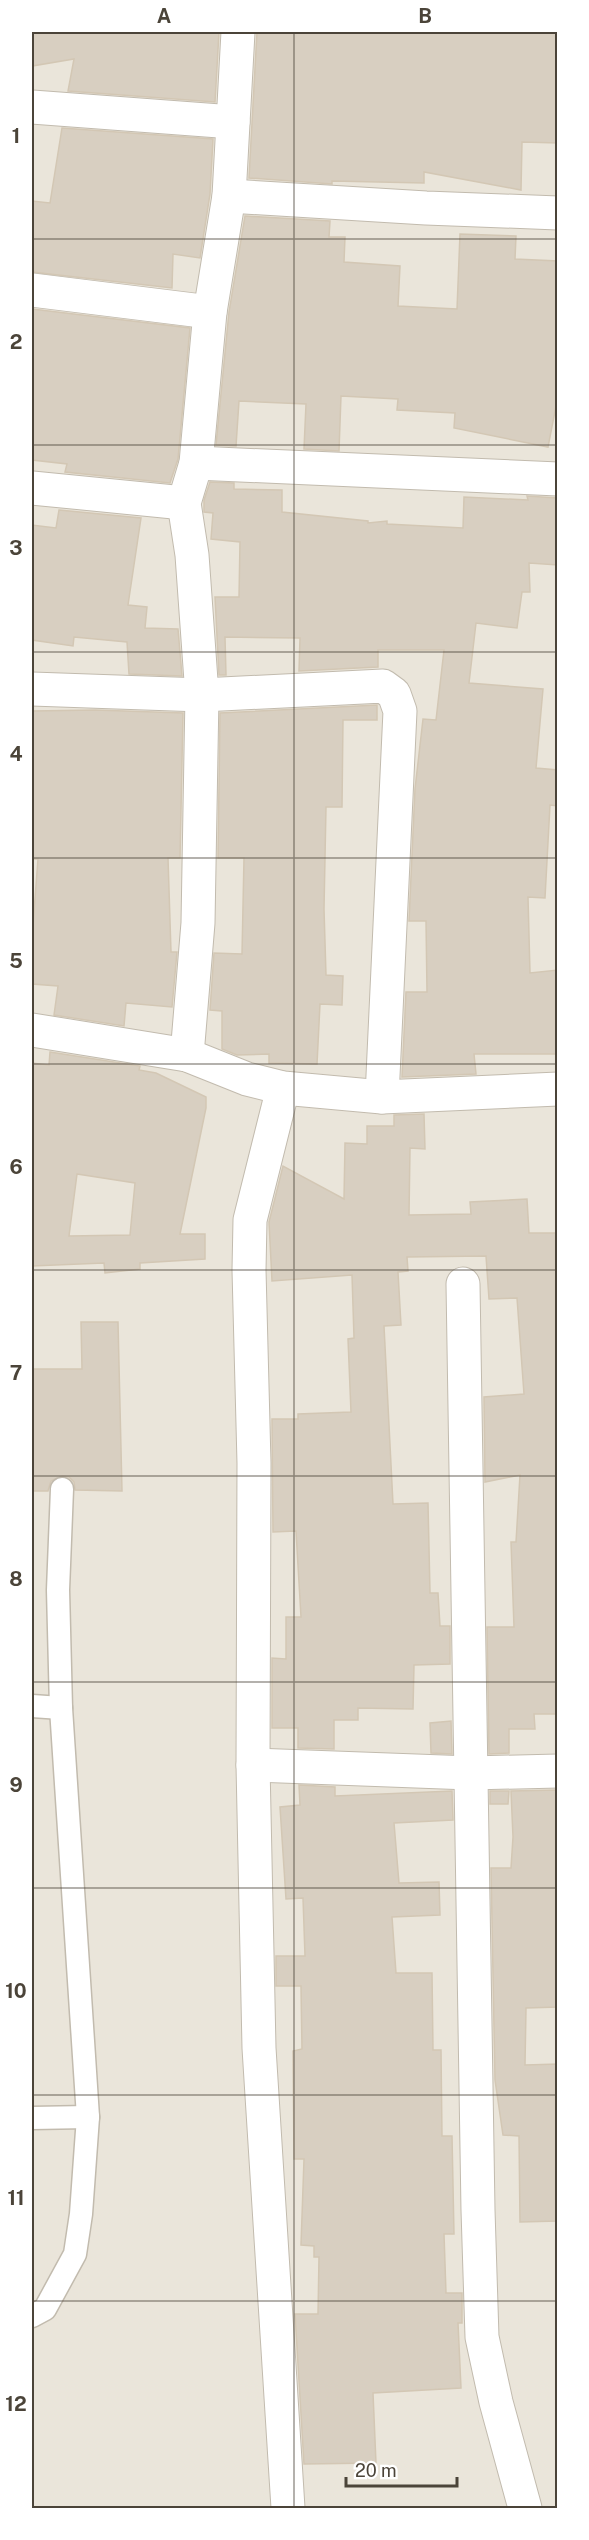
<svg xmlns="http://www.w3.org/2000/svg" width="589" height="2540" font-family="'Public Sans',sans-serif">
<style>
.residential{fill:#eae5da}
.building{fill:#d8cfc1;stroke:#d3c7b4;stroke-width:1.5;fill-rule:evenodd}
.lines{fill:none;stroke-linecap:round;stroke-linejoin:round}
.lane-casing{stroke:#c2bbae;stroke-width:25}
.street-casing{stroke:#c2bbae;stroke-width:35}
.lane{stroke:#fff;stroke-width:22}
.street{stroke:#fff;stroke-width:33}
.grid{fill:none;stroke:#4b4439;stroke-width:1.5;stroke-opacity:0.55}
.neatline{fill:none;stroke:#4b4439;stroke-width:2}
.grid-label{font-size:20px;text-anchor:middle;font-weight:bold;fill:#4b4439}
</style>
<rect width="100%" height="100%" fill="#f6f3ec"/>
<!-- residential -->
<rect class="residential" x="32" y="32" width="525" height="2476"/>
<!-- building -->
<g class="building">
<path d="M 32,32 L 219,32 L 215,102 L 68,91 L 74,59 L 32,66 Z"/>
<path d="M 257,32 L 558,32 L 558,143 L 522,142 L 521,190 L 424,172 L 424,183 L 332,181 L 332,184 L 249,178 Z"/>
<path d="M 62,128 L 213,139 L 210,194 L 200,258 L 173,254 L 172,288 L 32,272 L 32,201 L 50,203 Z"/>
<path d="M 245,216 L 330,221 L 329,237 L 345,237 L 344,262 L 400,266 L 398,306 L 457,309 L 460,234 L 516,236 L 515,259 L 558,261 L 558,396 L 548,447 L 454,428 L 455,413 L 397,410 L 398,399 L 341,396 L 339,451 L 304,449 L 306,404 L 239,401 L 236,446 L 216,445 L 229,312 Z"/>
<path d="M 32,309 L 190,328 L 178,459 L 170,483 L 65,472 L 67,464 L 32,460 Z"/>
<path d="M 210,482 L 234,483 L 234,489 L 282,490 L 282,512 L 368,521 L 368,523 L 387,521 L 387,524 L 463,528 L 464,497 L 528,500 L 527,496 L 557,498 L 558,565 L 529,563 L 530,592 L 522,592 L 517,628 L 476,623 L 469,683 L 543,689 L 536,768 L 558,770 L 558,806 L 550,805 L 545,898 L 528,897 L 530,973 L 558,970 L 558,1054 L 474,1054 L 476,1074 L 402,1077 L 406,992 L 427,992 L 426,921 L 409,921 L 415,789 L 423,719 L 436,720 L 444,650 L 378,650 L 378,667 L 299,671 L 300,638 L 225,637 L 226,675 L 219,675 L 215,597 L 239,597 L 240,542 L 211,539 L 213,513 L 204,512 L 204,500 Z"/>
<path d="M 59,510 L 141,518 L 128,605 L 147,607 L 145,628 L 178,629 L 182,676 L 129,674 L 127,642 L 74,637 L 73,646 L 32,640 L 32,525 L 56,528 Z"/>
<path d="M 377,705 L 377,720 L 343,720 L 342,807 L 326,807 L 324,909 L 326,975 L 343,976 L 342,1005 L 320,1004 L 317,1064 L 269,1063 L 269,1054 L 237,1055 L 222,1049 L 222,1011 L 210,1010 L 214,953 L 242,954 L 244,858 L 218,858 L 220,713 Z"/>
<path d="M 95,710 L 183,713 L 180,858 L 168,858 L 171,952 L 177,952 L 172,1007 L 126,1003 L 124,1026 L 54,1015 L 58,986 L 32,984 L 32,938 L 38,859 L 32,859 L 32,711 Z"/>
<path d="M 50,1052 L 140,1066 L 139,1070 L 156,1073 L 206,1097 L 206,1108 L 180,1234 L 205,1234 L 205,1259 L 140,1263 L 140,1269 L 105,1273 L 104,1263 L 32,1266 L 32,1063 L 49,1065 ZM 77,1174 L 135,1183 L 130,1235 L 69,1236 Z"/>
<path d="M 424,1114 L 425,1149 L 410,1148 L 409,1215 L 471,1214 L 470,1202 L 527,1199 L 529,1233 L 558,1233 L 558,1714 L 534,1714 L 535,1729 L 509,1729 L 509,1753 L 489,1754 L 487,1627 L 514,1627 L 511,1542 L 516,1542 L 520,1475 L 485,1482 L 484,1397 L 524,1394 L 517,1298 L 489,1299 L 486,1256 L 407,1257 L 408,1271 L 398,1272 L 401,1325 L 384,1326 L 393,1504 L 428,1503 L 430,1593 L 438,1593 L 440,1626 L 450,1626 L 450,1664 L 414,1665 L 413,1709 L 358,1708 L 358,1720 L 334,1720 L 334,1749 L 298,1748 L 298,1728 L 272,1728 L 272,1658 L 286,1659 L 286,1617 L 301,1617 L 296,1531 L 273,1532 L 272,1419 L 298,1419 L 298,1414 L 351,1412 L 348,1339 L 354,1338 L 352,1275 L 272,1281 L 269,1222 L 283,1166 L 344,1199 L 345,1143 L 367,1144 L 367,1126 L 394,1126 L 394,1115 Z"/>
<path d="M 81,1322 L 118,1322 L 122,1491 L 75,1490 L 74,1482 L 69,1477 L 62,1476 L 51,1481 L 48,1491 L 32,1491 L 32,1369 L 82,1369 Z"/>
<path d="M 451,1721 L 452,1754 L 431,1753 L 430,1723 Z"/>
<path d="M 299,1785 L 335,1787 L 335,1796 L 452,1791 L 453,1820 L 394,1823 L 399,1883 L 439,1882 L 440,1915 L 392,1917 L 396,1973 L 432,1973 L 433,2050 L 441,2050 L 442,2136 L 452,2136 L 454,2234 L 444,2234 L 446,2293 L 462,2293 L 462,2323 L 458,2323 L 461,2388 L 373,2393 L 376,2463 L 304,2464 L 295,2314 L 318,2314 L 319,2257 L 314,2257 L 314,2246 L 301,2245 L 304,2159 L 294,2159 L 293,2051 L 302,2049 L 301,1986 L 276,1986 L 276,1956 L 305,1956 L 303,1898 L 286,1899 L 280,1807 L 300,1805 Z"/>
<path d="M 558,1790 L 558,2007 L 526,2008 L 525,2065 L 558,2064 L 558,2221 L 520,2222 L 519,2136 L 503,2135 L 495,2080 L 491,1868 L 511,1868 L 513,1837 L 511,1791 Z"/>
<path d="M 490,1791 L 509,1791 L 508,1804 L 490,1804 Z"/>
</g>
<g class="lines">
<!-- lane casing -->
<g class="lane-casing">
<g id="lane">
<path d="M 32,1706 L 61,1708"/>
<path d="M 32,2118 L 88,2117"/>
<path d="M 32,2316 L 45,2309 L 75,2254 L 81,2214 L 88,2117 L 61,1708 L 58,1590 L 62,1489"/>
</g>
</g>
<!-- street casing -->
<g class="street-casing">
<g id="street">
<path d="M 32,107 L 233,122"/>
<path d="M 229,196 L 426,208 L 558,213"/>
<path d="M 32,290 L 210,312"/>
<path d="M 196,463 L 558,479"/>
<path d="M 32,488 L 184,503"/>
<path d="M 32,689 L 202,695 L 383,686 L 394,694 L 400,711 L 382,1097"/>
<path d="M 32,1030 L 187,1055 L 247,1079 L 283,1088 L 382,1097 L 558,1089"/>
<path d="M 187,1055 L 198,923 L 202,695 L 192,555 L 184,503 L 196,463 L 210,312 L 229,196 L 238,32"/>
<path d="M 283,1088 L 250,1220 L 249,1270 L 254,1463 L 253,1765 L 259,2048 L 288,2508"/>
<path d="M 463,1284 L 478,2210 L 482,2337 L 496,2402 L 525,2508"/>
<path d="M 253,1765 L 470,1773 L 558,1771"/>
</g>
</g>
<!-- lane -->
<use href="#lane" class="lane"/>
<!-- street -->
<use href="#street" class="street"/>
</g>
<!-- grid -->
<path class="grid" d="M 294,32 L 294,2508M 32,239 L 558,239M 32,445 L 558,445M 32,652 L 558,652M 32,858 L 558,858M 32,1064 L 558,1064M 32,1270 L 558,1270M 32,1476 L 558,1476M 32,1682 L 558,1682M 32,1888 L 558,1888M 32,2095 L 558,2095M 32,2301 L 558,2301"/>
<!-- border -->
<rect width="589" height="2540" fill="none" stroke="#ffffff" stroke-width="66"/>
<!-- scale -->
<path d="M346 2477v9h111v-9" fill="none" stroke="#4b4439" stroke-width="3"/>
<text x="355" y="2477" font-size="18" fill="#4b4439" stroke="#ffffff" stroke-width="4.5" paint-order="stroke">20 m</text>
<rect x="33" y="33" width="523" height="2474" class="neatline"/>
<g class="grid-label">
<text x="164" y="23">A</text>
<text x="425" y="23">B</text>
<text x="16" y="143">1</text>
<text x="16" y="349">2</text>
<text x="16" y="555">3</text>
<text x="16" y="761">4</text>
<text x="16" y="968">5</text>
<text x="16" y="1174">6</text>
<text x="16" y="1380">7</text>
<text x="16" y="1586">8</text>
<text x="16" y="1792">9</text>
<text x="16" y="1998">10</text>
<text x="16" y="2205">11</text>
<text x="16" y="2411">12</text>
</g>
</svg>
